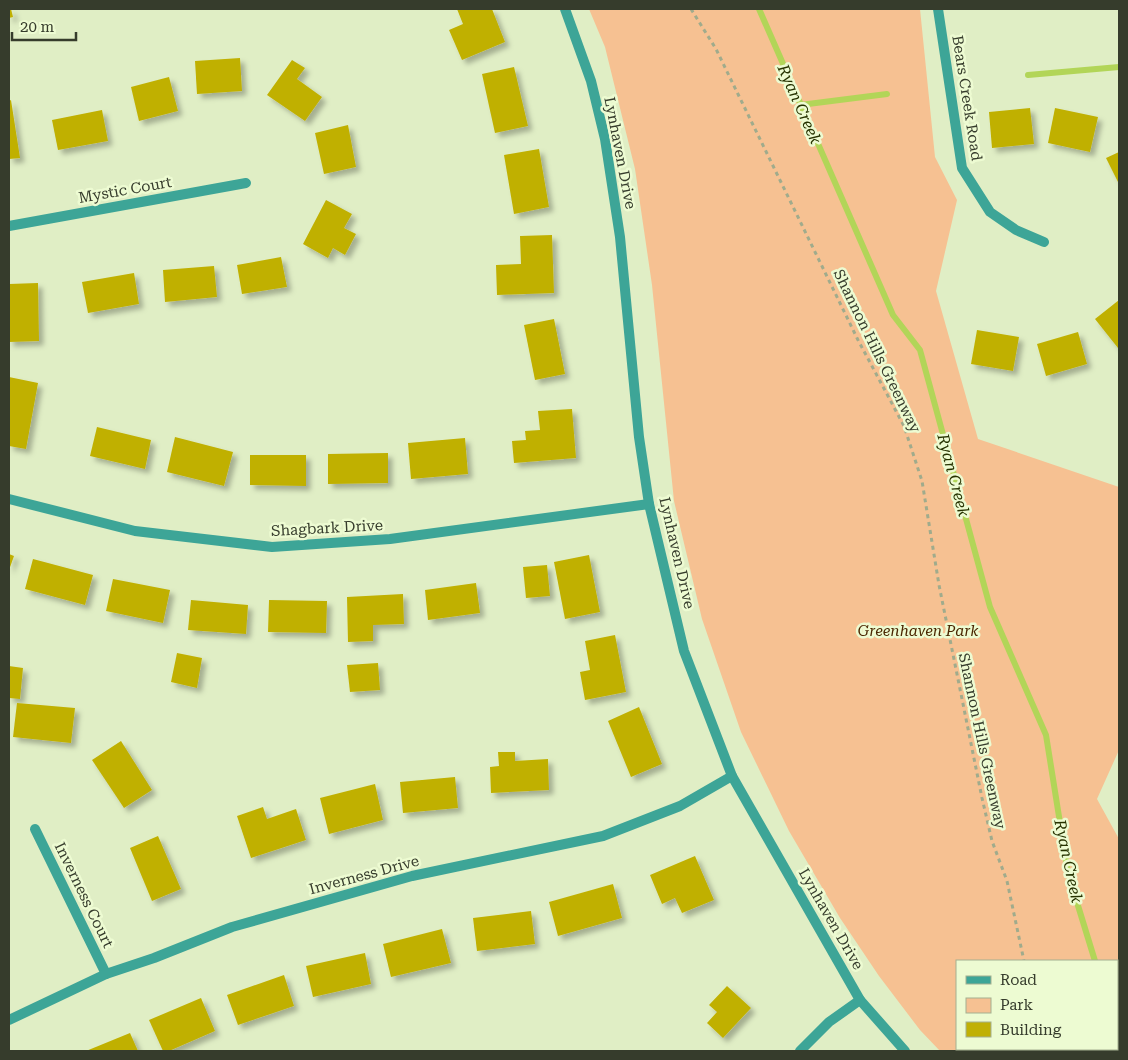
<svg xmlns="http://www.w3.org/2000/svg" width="1128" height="1060" font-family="'Roboto Serif',serif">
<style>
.green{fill:#f6c192;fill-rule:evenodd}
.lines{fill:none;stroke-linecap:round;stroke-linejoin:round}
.stream{stroke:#b2d558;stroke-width:6}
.building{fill:#c0b005;filter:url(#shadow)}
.path{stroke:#a0ab8c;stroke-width:3;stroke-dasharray:4 4;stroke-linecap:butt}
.minor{stroke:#3da597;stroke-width:10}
.labels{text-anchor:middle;stroke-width:5;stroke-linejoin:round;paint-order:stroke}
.street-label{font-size:15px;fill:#363c2c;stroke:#edfbd2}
.park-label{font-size:15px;font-style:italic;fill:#4a2600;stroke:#edfbd2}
.water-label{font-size:16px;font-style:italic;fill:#263200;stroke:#edfbd2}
</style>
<defs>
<filter id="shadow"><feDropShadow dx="4.5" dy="4.5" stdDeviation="2.5" flood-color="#0004"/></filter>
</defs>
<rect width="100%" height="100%" fill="#e0eec5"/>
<!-- green -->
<path class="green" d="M 589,9 L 920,9 L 935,157 L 957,200 L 936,291 L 978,439 L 1119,487 L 1119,750 L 1097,799 L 1119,839 L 1119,1051 L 940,1051 L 920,1030 L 879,976 L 840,918 L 789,831 L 741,732 L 702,619 L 674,501 L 652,285 L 635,169 L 605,47 ZM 957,961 L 1117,961 L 1117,1049 L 957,1049 Z"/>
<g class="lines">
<!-- stream -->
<g class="stream">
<path d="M 759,9 L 893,315 L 920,350 L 990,607 L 1046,735 L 1068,873 L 1095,961"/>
<path d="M 1028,75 L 1119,67"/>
<path d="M 800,105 L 887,94"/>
<path d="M 1117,1031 L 1119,1039"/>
</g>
</g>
<!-- building -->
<g class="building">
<path d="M 9,9 L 11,9 L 13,17 L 9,18 Z"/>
<path d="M 457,9 L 492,9 L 505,42 L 462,60 L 449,30 L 463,24 Z"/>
<path d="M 240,58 L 242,91 L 197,94 L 195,61 Z"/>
<path d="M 292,60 L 305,68 L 297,79 L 322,97 L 305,121 L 267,95 Z"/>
<path d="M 514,67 L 528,126 L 495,133 L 482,74 Z"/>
<path d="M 169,77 L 178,111 L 139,121 L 131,87 Z"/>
<path d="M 11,100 L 20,158 L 9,159 L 9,101 Z"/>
<path d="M 1030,108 L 1034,144 L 992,148 L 989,112 Z"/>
<path d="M 1055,108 L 1098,117 L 1090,152 L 1048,143 Z"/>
<path d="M 102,110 L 108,141 L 58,150 L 52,120 Z"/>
<path d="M 348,125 L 356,167 L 324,174 L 315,133 Z"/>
<path d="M 539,149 L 549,207 L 514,214 L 504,155 Z"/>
<path d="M 1119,152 L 1119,184 L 1106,158 Z"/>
<path d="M 326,200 L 352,214 L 344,228 L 356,234 L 345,255 L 333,248 L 328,258 L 303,244 Z"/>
<path d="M 552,235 L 554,293 L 497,295 L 496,265 L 521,264 L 520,236 Z"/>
<path d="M 281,257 L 287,287 L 242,294 L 237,265 Z"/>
<path d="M 214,266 L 217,297 L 165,302 L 163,270 Z"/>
<path d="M 134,273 L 139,304 L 88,313 L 82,282 Z"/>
<path d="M 38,283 L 39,341 L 9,342 L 9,284 Z"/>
<path d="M 1119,300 L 1119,347 L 1118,348 L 1095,319 Z"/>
<path d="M 554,319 L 565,374 L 535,380 L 524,325 Z"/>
<path d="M 977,330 L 1019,337 L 1013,371 L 971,364 Z"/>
<path d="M 1078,332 L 1087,364 L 1046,376 L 1037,344 Z"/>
<path d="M 9,377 L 38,383 L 26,449 L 9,446 Z"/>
<path d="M 572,409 L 576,458 L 514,463 L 512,441 L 526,440 L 525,431 L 540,430 L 538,411 Z"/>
<path d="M 97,427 L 151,440 L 145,469 L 90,456 Z"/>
<path d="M 175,437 L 233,452 L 224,486 L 167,472 Z"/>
<path d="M 465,438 L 468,474 L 411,479 L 408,443 Z"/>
<path d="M 388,453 L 388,483 L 328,484 L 328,454 Z"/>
<path d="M 250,455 L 306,455 L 306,486 L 250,485 Z"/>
<path d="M 9,554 L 14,556 L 9,570 Z"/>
<path d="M 589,555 L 600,612 L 565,619 L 554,562 Z"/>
<path d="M 33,559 L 93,575 L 85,605 L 25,589 Z"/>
<path d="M 547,565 L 550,596 L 526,598 L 523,567 Z"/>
<path d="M 113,579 L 170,590 L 163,623 L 106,611 Z"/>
<path d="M 476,583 L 480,613 L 428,620 L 425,590 Z"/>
<path d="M 403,594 L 404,624 L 373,625 L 373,641 L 348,642 L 347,597 Z"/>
<path d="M 191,600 L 248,605 L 246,634 L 188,630 Z"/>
<path d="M 269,600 L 327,601 L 326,633 L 268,632 Z"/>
<path d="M 615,635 L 626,692 L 585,700 L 580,672 L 590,670 L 585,641 Z"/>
<path d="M 177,653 L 202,658 L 197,688 L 171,682 Z"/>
<path d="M 378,663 L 380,690 L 350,692 L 347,665 Z"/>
<path d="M 9,666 L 23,668 L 20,699 L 9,698 Z"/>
<path d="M 17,703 L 75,708 L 71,743 L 13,737 Z"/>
<path d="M 639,707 L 662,764 L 631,777 L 608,721 Z"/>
<path d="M 121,741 L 152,790 L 124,808 L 92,760 Z"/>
<path d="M 498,752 L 515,752 L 515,761 L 548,759 L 549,790 L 491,793 L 490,767 L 499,766 Z"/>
<path d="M 455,777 L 458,808 L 403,813 L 400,782 Z"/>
<path d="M 375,784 L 383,820 L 329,834 L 320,798 Z"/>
<path d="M 263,807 L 267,819 L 296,809 L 306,840 L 251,858 L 237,816 Z"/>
<path d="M 158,836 L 181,889 L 152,901 L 130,848 Z"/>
<path d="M 695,856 L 714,900 L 682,913 L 675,898 L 662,904 L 650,875 Z"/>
<path d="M 613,884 L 622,918 L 558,936 L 549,902 Z"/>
<path d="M 531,911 L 535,944 L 477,951 L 473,918 Z"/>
<path d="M 442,929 L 451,963 L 391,977 L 383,944 Z"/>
<path d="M 365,953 L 371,984 L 313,997 L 306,966 Z"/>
<path d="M 284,975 L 294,1006 L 238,1025 L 227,995 Z"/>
<path d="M 727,986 L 751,1008 L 723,1038 L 707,1023 L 717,1012 L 709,1005 Z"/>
<path d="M 201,998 L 215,1031 L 169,1051 L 163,1051 L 149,1020 Z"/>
<path d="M 130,1033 L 138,1051 L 86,1051 Z"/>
</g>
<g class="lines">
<!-- path -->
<g class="path">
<path d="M 691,9 L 716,49 L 858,340 L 904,426 L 922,481 L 939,585 L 982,798 L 992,841 L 1007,881 L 1024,961"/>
<path d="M 1063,1049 L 1065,1051"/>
</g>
<!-- minor -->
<g class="minor">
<path d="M 565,9 L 591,81 L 605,139 L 620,237 L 639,437 L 649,504 L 684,651 L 732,776 L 860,1000 L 905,1051"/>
<path d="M 938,9 L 962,168 L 990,212 L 1016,230 L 1044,242"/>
<path d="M 9,226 L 246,183"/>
<path d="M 9,499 L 135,531 L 272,547 L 390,539 L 649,504"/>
<path d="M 35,829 L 106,974"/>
<path d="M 9,1020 L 106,974 L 154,958 L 232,927 L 412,876 L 603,836 L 680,806 L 732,776"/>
<path d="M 800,1051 L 829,1022 L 860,1000"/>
</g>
</g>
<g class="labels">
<!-- street labels -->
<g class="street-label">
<text transform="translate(967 98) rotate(81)" y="5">Bears Creek Road</text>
<text transform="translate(620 153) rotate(79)" y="5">Lynhaven Drive</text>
<text transform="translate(125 190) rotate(-10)" y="5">Mystic Court</text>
<text transform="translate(877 351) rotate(64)" y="5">Shannon Hills Greenway</text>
<text transform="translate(327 528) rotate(-3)" y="5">Shagbark Drive</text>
<text transform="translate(677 553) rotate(77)" y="5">Lynhaven Drive</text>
<text transform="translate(982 741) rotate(78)" y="5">Shannon Hills Greenway</text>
<text transform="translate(364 875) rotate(-15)" y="5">Inverness Drive</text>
<text transform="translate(84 895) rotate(64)" y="5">Inverness Court</text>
<text transform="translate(831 919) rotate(60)" y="5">Lynhaven Drive</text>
</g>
<!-- park labels -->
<g class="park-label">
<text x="918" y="636">Greenhaven Park</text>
</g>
<!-- water labels -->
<g class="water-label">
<text transform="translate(800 104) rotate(66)" y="6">Ryan Creek</text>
<text transform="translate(954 475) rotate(75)" y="6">Ryan Creek</text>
<text transform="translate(1069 861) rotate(78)" y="6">Ryan Creek</text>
</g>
</g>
<!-- border -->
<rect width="1128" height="1060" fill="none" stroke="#363c2c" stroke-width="20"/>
<!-- legend -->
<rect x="956" y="960" width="162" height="90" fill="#edfbd2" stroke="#a4af90"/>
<rect x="966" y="976" width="25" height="8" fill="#3da597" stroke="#a4af90"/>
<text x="1000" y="985" font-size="15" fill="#363c2c">Road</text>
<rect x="966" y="998" width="25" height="15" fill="#f6c192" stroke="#a4af90"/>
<text x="1000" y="1010" font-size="15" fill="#363c2c">Park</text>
<rect x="966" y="1022" width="25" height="15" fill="#c0b005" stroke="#a4af90"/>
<text x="1000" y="1035" font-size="15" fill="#363c2c">Building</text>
<!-- scale -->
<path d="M12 32v8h64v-8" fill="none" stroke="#363c2c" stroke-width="2.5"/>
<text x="20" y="32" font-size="15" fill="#363c2c" stroke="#edfbd2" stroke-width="4" paint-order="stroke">20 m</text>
</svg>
